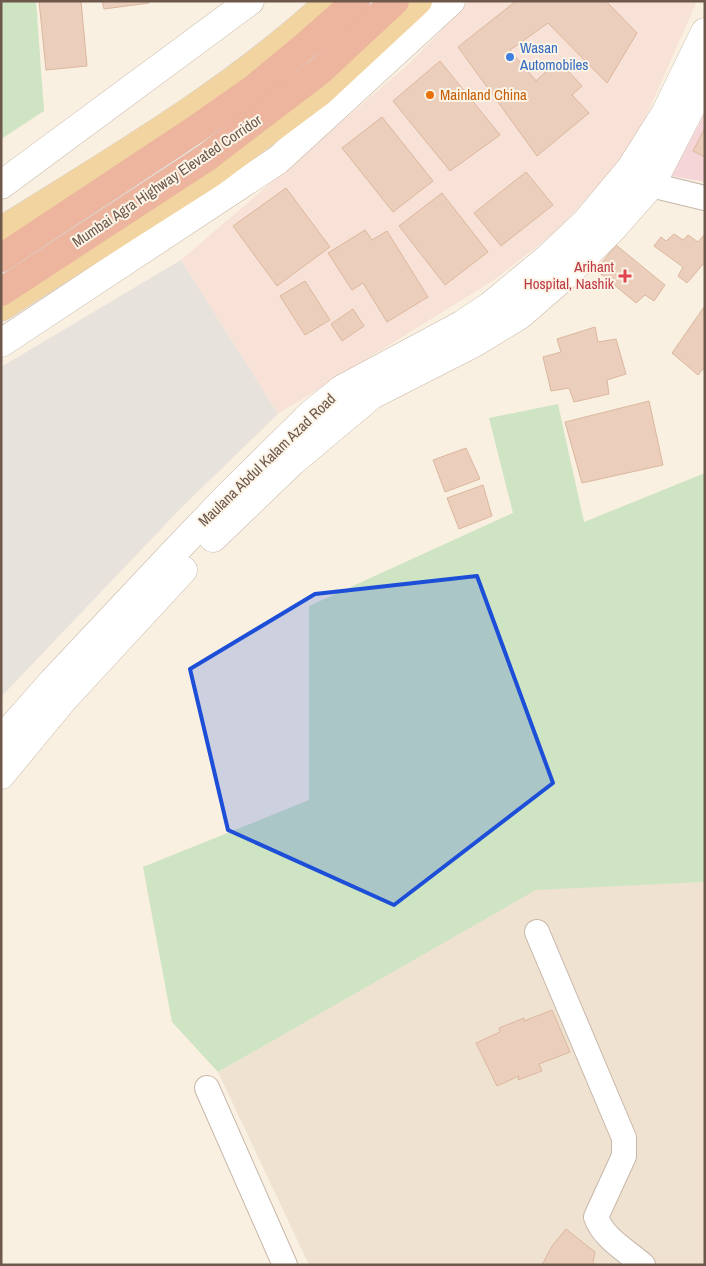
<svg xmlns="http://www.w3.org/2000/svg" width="706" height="1266" font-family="'Archivo Narrow',sans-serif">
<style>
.residential{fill:#efe2d1}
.commercial{fill:#f8e1d6}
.industrial{fill:#e8e2dc}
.medical{fill:#f6d5d9}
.green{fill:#cfe4c2}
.building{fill:#ebcfbc;stroke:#dcb79e}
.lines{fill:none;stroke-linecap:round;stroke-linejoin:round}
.minor-casing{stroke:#c8b8aa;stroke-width:26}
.tertiary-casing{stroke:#c8b8aa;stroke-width:29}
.primary-casing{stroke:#d6d0cd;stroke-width:29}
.motorway-casing{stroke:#d6d0cd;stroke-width:29}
.minor{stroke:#fff;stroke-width:24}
.tertiary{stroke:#fff;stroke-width:28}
.primary{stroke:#f1d4a0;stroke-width:28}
.motorway{stroke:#edb49e;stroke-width:28}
.marked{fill:#1d4ed8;fill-opacity:0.2;stroke:#1d4ed8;stroke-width:4;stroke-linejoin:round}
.shop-dot{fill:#3f7fe0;stroke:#fcf4e7;stroke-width:2}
.food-dot{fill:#e8710a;stroke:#fcf4e7;stroke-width:2}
.health-dot{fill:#e0444e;stroke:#fcf4e7;stroke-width:2}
.labels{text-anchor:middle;stroke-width:4;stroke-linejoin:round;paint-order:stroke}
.shop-label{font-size:15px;fill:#366cbe;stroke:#fcf4e7;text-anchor:start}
.food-label{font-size:15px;fill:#c56008;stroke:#fcf4e7;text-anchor:start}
.street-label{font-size:15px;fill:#6d584b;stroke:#fcf4e7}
.health-label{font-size:15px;fill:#be3a42;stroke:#fcf4e7;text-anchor:end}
</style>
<rect width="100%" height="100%" fill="#f9f0e1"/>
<!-- residential -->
<path class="residential" d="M 705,882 L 705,1265 L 309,1265 L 218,1072 L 536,889 Z"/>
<!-- commercial -->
<path class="commercial" d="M 469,1 L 697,1 L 632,148 L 558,230 L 494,280 L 278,414 L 181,260 L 411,62 Z"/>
<!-- industrial -->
<path class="industrial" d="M 181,260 L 278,414 L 180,509 L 1,697 L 1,367 Z"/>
<!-- medical -->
<path class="medical" d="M 705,113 L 705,182 L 672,176 Z"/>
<!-- green -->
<g class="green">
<path d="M 1,1 L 36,1 L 44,111 L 1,139 Z"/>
<path d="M 558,404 L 584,522 L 705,473 L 705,882 L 536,890 L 218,1072 L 172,1022 L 143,867 L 309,800 L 309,606 L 513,513 L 489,418 Z"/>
</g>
<!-- building -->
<g class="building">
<path d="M 39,1 L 81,1 L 87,66 L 46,70 Z"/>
<path d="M 102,1 L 148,1 L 149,3 L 104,9 Z"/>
<path d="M 516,1 L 606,1 L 637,33 L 607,83 L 548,23 L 510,50 L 536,81 L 558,60 L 582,86 L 572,95 L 589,113 L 537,156 L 458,47 Z"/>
<path d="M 440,61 L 500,135 L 450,171 L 393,101 Z"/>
<path d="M 382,117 L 433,181 L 393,212 L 342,148 Z"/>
<path d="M 705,128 L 705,157 L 693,151 Z"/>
<path d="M 526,172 L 553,205 L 501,246 L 474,213 Z"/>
<path d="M 286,188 L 330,247 L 277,286 L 233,226 Z"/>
<path d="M 442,193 L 488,252 L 445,285 L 399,226 Z"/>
<path d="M 365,230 L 372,240 L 387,231 L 428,297 L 387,322 L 363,283 L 352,290 L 328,253 Z"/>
<path d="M 674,234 L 683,240 L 688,235 L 698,242 L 705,234 L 705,262 L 687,283 L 678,276 L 683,267 L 654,246 L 661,237 L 666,241 Z"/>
<path d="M 616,245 L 665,285 L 654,301 L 645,295 L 636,303 L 596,270 Z"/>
<path d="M 305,281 L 330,320 L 305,335 L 280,296 Z"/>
<path d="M 704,307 L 705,367 L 698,375 L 672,353 Z"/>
<path d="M 353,309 L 364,326 L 342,341 L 331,324 Z"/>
<path d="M 595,327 L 598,342 L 616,339 L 626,374 L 607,380 L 609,394 L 574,402 L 569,388 L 551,391 L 543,357 L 561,352 L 557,339 Z"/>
<path d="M 649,401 L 663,465 L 582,483 L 565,422 Z"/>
<path d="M 466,448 L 480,479 L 445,492 L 433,460 Z"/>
<path d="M 483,485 L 492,516 L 459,529 L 447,498 Z"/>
<path d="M 552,1010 L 570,1052 L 539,1064 L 542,1071 L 518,1080 L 519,1076 L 497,1086 L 476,1043 L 500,1032 L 499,1028 L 524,1018 L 524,1021 Z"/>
<path d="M 566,1229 L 595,1252 L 593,1262 L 595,1265 L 542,1265 L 552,1246 Z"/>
</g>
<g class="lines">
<!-- minor casing -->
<g class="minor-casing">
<g id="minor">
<path d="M 637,173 L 651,185 L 705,198"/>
<path d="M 537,932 L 624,1138 L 624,1156 L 596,1217 C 603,1238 627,1251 643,1265"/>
<path d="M 207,1088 L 285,1265"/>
</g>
</g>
<!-- tertiary casing -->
<g class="tertiary-casing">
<g id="tertiary">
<path d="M 1,185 L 250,1"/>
<path d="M 1,343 L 278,160 L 451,1"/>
<path d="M 213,538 L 292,462 L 372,395 L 474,343 L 520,315 L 565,276 L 613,228 L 651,185 L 705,80"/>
<path d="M 1,740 L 53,681 L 179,547 L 229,495 L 311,414 L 342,389 L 463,324 L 490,306 L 548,258 L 586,222 L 631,168 L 665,114 L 705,32"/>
<path d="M 1,775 L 62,701 L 183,570"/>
</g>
</g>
<!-- primary casing -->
<g class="primary-casing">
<g id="primary">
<path d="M 1,231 C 114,160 232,92 330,1"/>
<path d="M 1,307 L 210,174 L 320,92 L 418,1"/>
</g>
</g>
<!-- motorway casing -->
<g class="motorway-casing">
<g id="motorway">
<path d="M 1,258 L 196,129 L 253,89 L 305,46 L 356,1"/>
<path d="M 1,292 L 206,158 L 320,71 L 395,1"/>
</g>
</g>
<!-- minor -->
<use href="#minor" class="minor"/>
<!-- tertiary -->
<use href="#tertiary" class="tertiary"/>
<!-- primary -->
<use href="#primary" class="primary"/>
<!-- motorway -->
<use href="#motorway" class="motorway"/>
</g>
<!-- marked area -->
<path class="marked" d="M 477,576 L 553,783 L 394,905 L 228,830 L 190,669 L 315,594 Z"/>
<!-- markers -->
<circle class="shop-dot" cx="510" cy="57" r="5"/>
<circle class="food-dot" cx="430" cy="95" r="5"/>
<path class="health-dot" d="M622.5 268.5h5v5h5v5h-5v5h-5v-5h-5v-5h5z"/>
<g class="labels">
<!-- shop labels -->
<g class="shop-label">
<text x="520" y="53">Wasan<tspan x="520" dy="17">Automobiles</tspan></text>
</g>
<!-- food labels -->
<g class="food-label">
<text x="440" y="100">Mainland China</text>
</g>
<!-- street labels -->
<g class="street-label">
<text transform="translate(167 181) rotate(-34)" y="5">Mumbai Agra Highway Elevated Corridor</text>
<text transform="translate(267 460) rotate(-44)" y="5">Maulana Abdul Kalam Azad Road</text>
</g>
<!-- health labels -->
<g class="health-label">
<text x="614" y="272">Arihant<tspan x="614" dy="17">Hospital, Nashik</tspan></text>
</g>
</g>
<!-- border -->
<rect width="706" height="1266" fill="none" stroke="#6d584b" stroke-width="5"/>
</svg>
